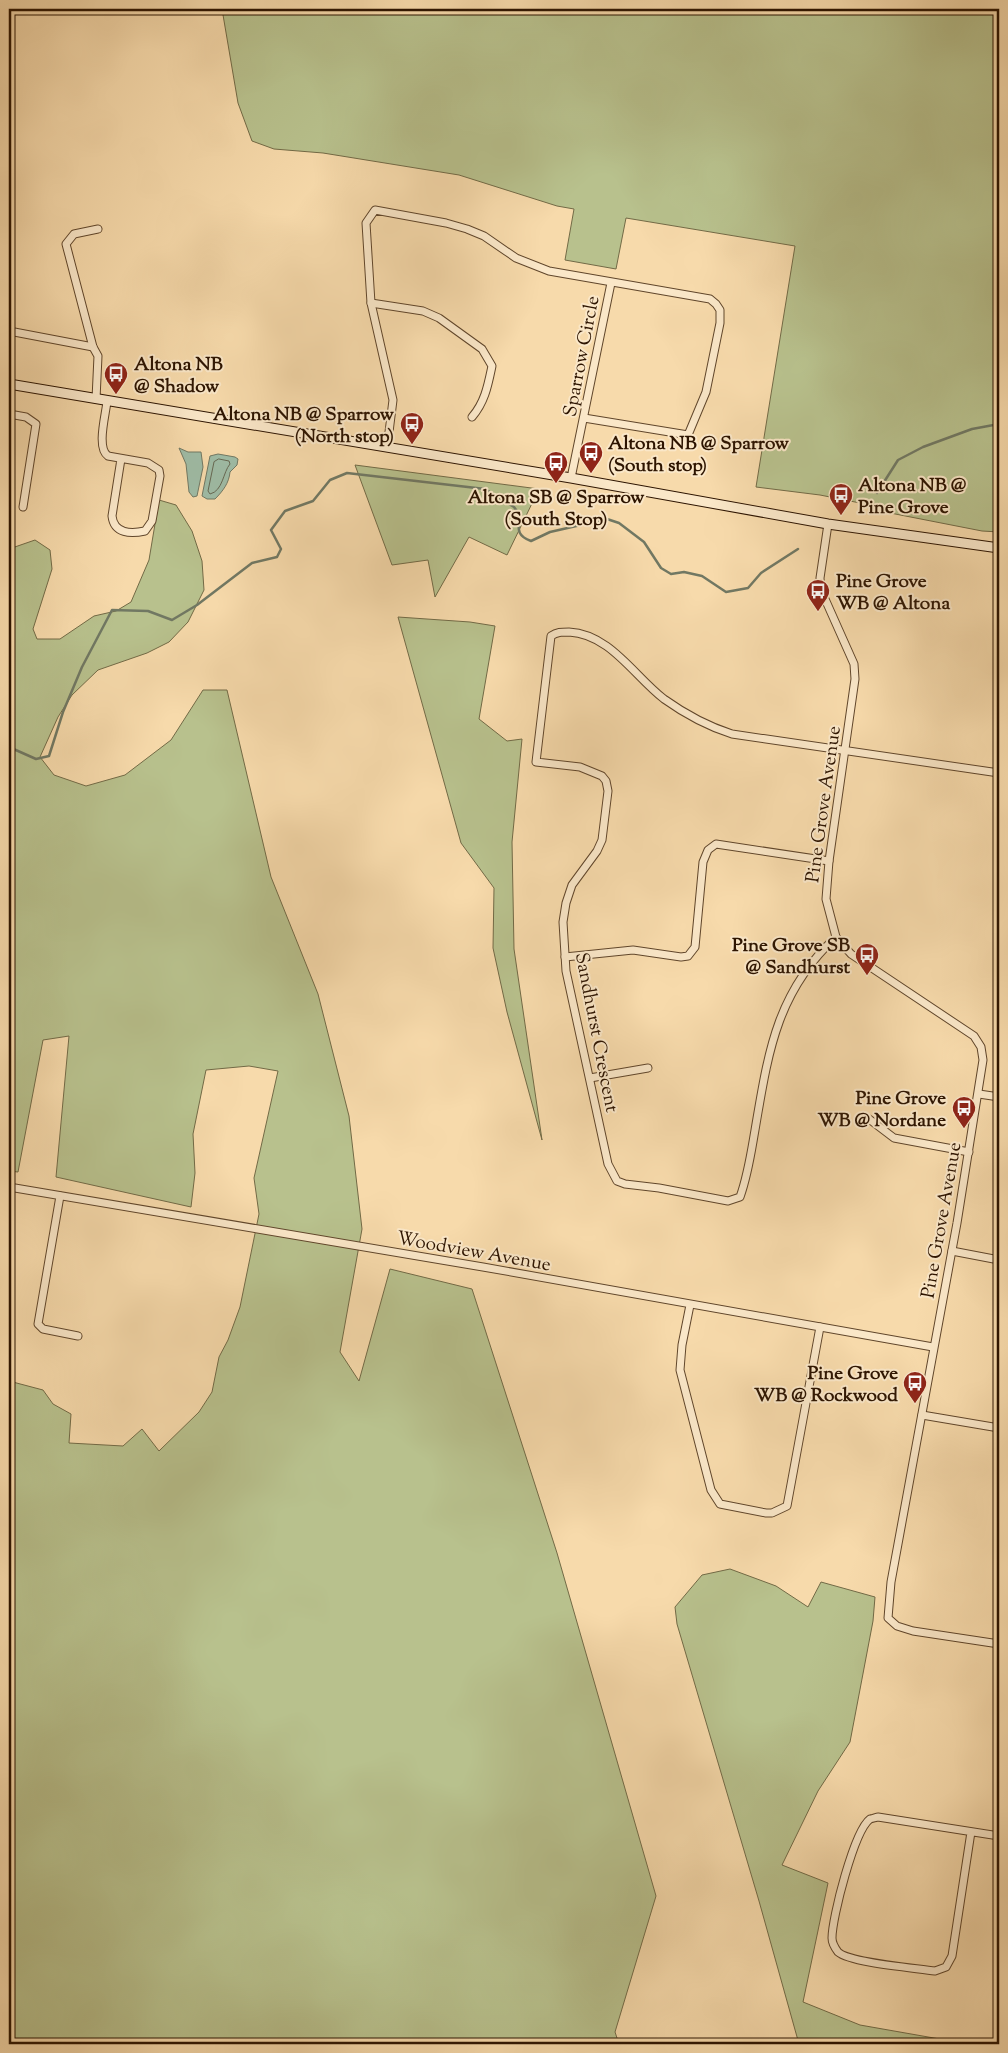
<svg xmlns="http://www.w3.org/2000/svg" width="1008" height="2053" font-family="'Sorts Mill Goudy',serif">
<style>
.green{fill:#b8c18d;stroke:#726a46}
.water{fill:#9ebba5;stroke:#717863}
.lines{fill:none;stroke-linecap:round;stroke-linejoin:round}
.shore{stroke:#666852;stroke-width:1}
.stream{stroke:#717863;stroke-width:2.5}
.street-casing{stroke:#60462b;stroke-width:9}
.secondary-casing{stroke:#2d1400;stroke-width:11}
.street{stroke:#fae7c8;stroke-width:7}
.secondary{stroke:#fae7c8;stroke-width:9}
.labels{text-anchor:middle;stroke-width:4;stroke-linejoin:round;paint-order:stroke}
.street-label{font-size:19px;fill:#2d1400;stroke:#fae7c8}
.poi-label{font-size:19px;font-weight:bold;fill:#2d1400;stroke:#fae7c8;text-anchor:start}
</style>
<rect width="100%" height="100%" fill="#f7daab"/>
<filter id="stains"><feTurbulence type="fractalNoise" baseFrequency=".004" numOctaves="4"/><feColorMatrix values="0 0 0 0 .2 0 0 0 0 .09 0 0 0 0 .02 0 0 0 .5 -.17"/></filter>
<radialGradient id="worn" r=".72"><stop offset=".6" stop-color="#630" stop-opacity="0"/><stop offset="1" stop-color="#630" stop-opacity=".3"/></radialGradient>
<!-- green -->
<g class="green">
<path d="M 222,9 L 999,9 L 999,532 L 982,531 L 880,511 L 860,503 L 820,495 L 756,487 L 795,246 L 626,218 L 616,269 L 565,260 L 574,209 L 557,206 L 459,175 L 323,153 L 274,149 L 252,141 L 238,103 Z"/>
<path d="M 355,465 L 539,489 L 507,555 L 469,537 L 435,597 L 428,560 L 392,565 Z"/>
<path d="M 159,500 L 176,505 L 192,531 L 202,561 L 204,590 L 188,622 L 169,642 L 147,653 L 98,670 L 72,695 L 58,717 L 40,757 L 54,775 L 86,786 L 125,775 L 171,740 L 203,690 L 227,690 L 271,877 L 318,994 L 349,1116 L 362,1229 L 340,1352 L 359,1381 L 390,1269 L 472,1289 L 557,1553 L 656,1896 L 615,2032 L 619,2044 L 9,2044 L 9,1381 L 43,1390 L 53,1404 L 71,1414 L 69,1443 L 123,1446 L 142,1429 L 159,1451 L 199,1412 L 212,1392 L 219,1357 L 228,1340 L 240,1307 L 259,1214 L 254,1178 L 278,1071 L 249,1066 L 206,1070 L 193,1134 L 195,1173 L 191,1207 L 56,1177 L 69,1036 L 43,1040 L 18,1172 L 9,1171 L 9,549 L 35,540 L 50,550 L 52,569 L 33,629 L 37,639 L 60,639 L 94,616 L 116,611 L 131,602 L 149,560 Z"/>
<path d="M 398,617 L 470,622 L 495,626 L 479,719 L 507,741 L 522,739 L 512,842 L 514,949 L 542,1140 L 507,1012 L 493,948 L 494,888 L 461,843 Z"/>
<path d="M 730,1569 L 776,1586 L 808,1607 L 821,1582 L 875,1597 L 873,1621 L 850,1742 L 818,1791 L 782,1865 L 828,1883 L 803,2002 L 860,2025 L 968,2044 L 799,2044 L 759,1901 L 677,1624 L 675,1607 L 702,1575 Z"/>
</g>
<!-- water -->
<g class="water">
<path d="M 179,448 L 188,452 L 201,452 L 203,467 L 197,496 L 193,497 L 189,492 L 186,464 Z"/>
<path d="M 218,454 L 235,457 L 238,459 L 237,465 L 230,472 C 229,483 223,491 215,499 L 207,499 L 202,496 L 210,456 Z"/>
</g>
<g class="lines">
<!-- shore -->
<path class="shore" d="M 219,459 L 229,461 L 230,464 C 223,472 223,491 210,494 L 208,491 L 214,462 Z"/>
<!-- stream -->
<g class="stream">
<path d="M 877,493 L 898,460 L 923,447 L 972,429 L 999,424"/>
<path d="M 9,747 L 36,759 L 49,756 L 63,712 L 82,667 L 112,610 L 148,611 L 172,620 L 197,605 L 252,563 L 277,557 L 281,549 L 271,530 L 285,511 L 313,501 L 330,480 L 347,473 L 485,489 L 514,507 L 519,514 C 519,528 515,535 531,541 L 550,532 L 607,519 L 619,523 L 644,542 L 661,568 L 671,574 L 684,572 L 702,576 L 726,592 L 748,588 L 761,573 L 798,549"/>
</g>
<!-- street casing -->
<g class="street-casing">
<g id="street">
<path d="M 371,303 L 423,311 L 439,318 L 482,349 L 492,366 C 488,385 485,402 472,417"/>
<path d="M 9,331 L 93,347"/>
<path d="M 96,399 L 98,356 L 93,347 L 66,244 L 74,234 L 98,229"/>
<path d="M 107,401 C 106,414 96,448 108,456 L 148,463 L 159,470 L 160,476 L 152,521 L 145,531 C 131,534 114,534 112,516 L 121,459"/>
<path d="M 9,414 L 26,417 L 36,424 L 23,507"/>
<path d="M 385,447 L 389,432 L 393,400 L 371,303 L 366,223 L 375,210 L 446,223 L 467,229 L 484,236 L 516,258 L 549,271 L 710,299 L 716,304 L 720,310 L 720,323 L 706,392 L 688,435 L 584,418"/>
<path d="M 571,478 L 611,283"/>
<path d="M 828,524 L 820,578 L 821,590 L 854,664 L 855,679 L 829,861 L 826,899 L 836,937 L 851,954 L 974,1036 L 981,1047 L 983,1060 L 957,1223 L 891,1582 L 888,1618 L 897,1626 L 913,1631 L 999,1644"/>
<path d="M 836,937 C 776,992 768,1054 755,1130 C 751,1153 748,1175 740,1197 L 728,1201 L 659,1188 L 625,1184 L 617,1181 L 608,1164 L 566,971 L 563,922 L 566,903 L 572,885 L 597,851 L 602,840 L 608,791 L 606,781 L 602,776 L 580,767 L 536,762 L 551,636 C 557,632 561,632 569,632 C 610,634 634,676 664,699 C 685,714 707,726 732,734 L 999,773"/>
<path d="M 565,957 L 633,950 L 681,957 L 688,956 L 695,947 L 703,862 L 708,850 L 716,844 L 829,861"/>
<path d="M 590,1078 L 648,1068"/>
<path d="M 979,1094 L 999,1097"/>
<path d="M 869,1119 L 894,1138 L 969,1152"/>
<path d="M 9,1187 L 483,1267 L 933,1347"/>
<path d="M 60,1196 L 38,1324 L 43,1329 L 78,1336"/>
<path d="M 952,1251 L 999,1260"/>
<path d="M 690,1305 L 682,1345 L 680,1370 L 711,1490 L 720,1504 L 766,1513 L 772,1513 L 787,1506 L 820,1327"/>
<path d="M 922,1415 L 999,1428"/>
<path d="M 971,1832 L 952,1956 L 946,1967 L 935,1971 C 916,1968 850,1963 838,1952 C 835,1948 832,1943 832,1938 C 832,1918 854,1831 870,1819 C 871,1819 877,1817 878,1817 L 999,1836"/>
</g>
</g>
<!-- secondary casing -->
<g class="secondary-casing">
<path id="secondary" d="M 9,384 L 571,478 L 828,524 L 999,548"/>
</g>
<!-- street -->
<use href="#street" class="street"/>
<!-- secondary -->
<use href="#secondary" class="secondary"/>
</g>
<!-- icons -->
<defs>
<g id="bus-pin" transform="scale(1.25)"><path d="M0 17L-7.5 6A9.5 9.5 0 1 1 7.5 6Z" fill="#8f2418" stroke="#fae7c8"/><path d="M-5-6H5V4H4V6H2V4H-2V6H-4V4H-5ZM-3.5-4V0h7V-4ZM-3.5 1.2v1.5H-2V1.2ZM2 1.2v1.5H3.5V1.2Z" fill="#fff"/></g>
</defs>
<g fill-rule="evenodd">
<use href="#bus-pin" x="116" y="374"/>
<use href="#bus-pin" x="412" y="424"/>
<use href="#bus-pin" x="591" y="453"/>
<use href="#bus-pin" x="556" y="463"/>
<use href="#bus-pin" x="841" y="495"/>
<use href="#bus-pin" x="818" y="591"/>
<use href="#bus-pin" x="867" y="955"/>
<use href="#bus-pin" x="964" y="1108"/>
<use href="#bus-pin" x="915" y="1383"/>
</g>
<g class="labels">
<!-- street labels -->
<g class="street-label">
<text transform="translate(580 356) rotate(-79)" y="7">Sparrow Circle</text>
<text transform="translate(822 804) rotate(-82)" y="7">Pine Grove Avenue</text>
<text transform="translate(598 1032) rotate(79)" y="7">Sandhurst Crescent</text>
<text transform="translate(940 1220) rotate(-80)" y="7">Pine Grove Avenue</text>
<text transform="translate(474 1250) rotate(10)" y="7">Woodview Avenue</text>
</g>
<!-- poi labels -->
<g class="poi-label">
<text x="134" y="370">Altona NB<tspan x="134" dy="22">@ Shadow</tspan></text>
<text x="394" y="420" text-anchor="end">Altona NB @ Sparrow<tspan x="394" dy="22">(North stop)</tspan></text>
<text x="608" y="449">Altona NB @ Sparrow<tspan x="608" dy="22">(South stop)</tspan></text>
<text x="858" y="491">Altona NB @<tspan x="858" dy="22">Pine Grove</tspan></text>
<text x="556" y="503" text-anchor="middle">Altona SB @ Sparrow<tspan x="556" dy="22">(South Stop)</tspan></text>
<text x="836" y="587">Pine Grove<tspan x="836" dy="22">WB @ Altona</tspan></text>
<text x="850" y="951" text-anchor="end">Pine Grove SB<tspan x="850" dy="22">@ Sandhurst</tspan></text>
<text x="946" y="1104" text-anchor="end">Pine Grove<tspan x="946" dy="22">WB @ Nordane</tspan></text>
<text x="898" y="1379" text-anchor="end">Pine Grove<tspan x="898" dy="22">WB @ Rockwood</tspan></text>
</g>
</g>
<!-- margin -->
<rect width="1008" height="2053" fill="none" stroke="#f7daab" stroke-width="30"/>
<rect x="10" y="10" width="988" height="2033" fill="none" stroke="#2d1400" stroke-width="2.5"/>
<rect x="15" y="15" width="978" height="2023" fill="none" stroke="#2d1400"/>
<rect width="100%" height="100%" filter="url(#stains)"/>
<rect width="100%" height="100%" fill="url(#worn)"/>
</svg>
